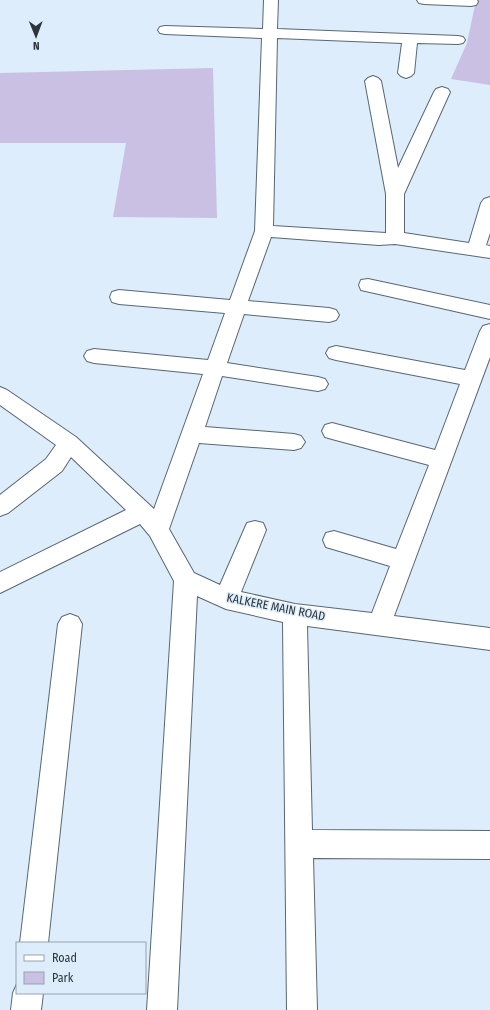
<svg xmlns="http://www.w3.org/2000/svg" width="490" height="1010" font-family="'Fira Sans Condensed',sans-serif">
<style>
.green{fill:#cac0e4}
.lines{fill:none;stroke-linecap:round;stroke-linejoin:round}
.minor-casing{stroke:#596772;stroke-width:2}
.minor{fill:#fff;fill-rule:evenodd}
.labels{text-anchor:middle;stroke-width:3;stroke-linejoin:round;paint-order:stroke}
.street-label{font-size:12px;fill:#2e353a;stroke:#ddedfb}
</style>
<rect width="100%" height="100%" fill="#ddedfb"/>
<!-- green -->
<g class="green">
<path d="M 476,0 L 490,0 L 490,85 L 451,79 L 467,43 Z"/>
<path d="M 213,68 L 217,218 L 113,217 L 126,143 L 0,143 L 0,73 Z"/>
</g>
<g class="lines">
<!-- minor casing -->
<g class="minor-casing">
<g id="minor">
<path d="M 264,0 L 278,0 L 277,29 L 458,36 L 463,37 L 465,40 L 463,43 L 458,44 L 417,43 L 414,73 L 411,76 L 406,78 L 401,76 L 398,73 L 402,43 L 277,38 L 273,226 L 386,233 L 386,194 L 365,81 L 368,78 L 373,76 L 378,78 L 381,81 L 398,168 L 434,92 L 436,89 L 442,87 L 448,89 L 450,92 L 404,194 L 404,233 L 469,243 L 481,203 L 484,199 L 490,197 L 490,233 L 486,245 L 490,246 L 490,258 L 395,244 L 379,245 L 271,237 L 248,301 L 329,308 L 336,310 L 339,315 L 336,320 L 329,322 L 244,314 L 227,363 L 318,377 L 325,379 L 328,384 L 325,389 L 318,391 L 222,376 L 205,427 L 294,434 L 301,436 L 305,442 L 301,448 L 294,450 L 199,443 L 169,529 L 194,573 L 220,585 L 247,523 L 255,521 L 263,523 L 266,530 L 241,592 L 295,604 L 372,613 L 390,566 L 326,547 L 323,540 L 326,533 L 334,531 L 396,549 L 429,465 L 332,439 L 325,437 L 322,431 L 325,425 L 332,423 L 435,450 L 460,384 L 336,360 L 329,358 L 326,353 L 329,348 L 336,346 L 465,370 L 480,331 L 483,326 L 490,324 L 490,357 L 394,616 L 490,628 L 490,650 L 307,626 L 312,830 L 490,831 L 490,859 L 313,858 L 317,1010 L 287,1010 L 283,622 L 226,609 L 197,596 L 177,1010 L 147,1010 L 174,581 L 150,536 L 140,524 L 0,593 L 0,572 L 126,510 L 71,457 L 62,471 L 8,513 L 0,516 L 0,495 L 46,459 L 56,445 L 0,405 L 0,387 L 7,390 L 76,437 L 154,509 L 203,374 L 94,363 L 87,361 L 84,356 L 87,351 L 94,349 L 208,360 L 225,313 L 119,304 L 112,302 L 110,297 L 112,292 L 119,290 L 230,300 L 255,231 L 262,38 L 165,34 L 160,33 L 158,30 L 160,27 L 165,26 L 263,29 Z"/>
<path d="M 417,0 L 477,0 L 478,2 L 476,5 L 471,6 L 424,4 L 419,3 Z"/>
<path d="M 368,279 L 490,305 L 490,319 L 361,290 L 359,285 L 361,280 Z"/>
<path d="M 70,614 L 78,617 L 82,624 L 48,943 L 20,943 L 58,624 L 62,617 Z"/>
<path d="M 17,984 L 17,993 L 43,993 L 41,1010 L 11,1010 L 13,993 Z"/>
</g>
</g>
<!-- minor -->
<use href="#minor" class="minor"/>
</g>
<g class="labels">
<!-- street labels -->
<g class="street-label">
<text transform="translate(276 607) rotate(11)" y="4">KALKERE MAIN ROAD</text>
</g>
</g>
<!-- legend -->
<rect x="16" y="942" width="130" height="52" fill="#ddedfb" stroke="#97a3ae"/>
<rect x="24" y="955" width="20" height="6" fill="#ffffff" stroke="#97a3ae"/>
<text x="52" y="962" font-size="12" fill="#2e353a">Road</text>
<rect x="24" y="972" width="20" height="12" fill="#cac0e4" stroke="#97a3ae"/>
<text x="52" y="982" font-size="12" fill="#2e353a">Park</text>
<!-- north arrow -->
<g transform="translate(36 36) rotate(179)" stroke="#ddedfb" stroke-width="3" paint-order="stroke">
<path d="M0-3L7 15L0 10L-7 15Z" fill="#2e353a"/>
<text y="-6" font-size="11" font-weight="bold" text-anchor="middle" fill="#2e353a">N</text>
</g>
</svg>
